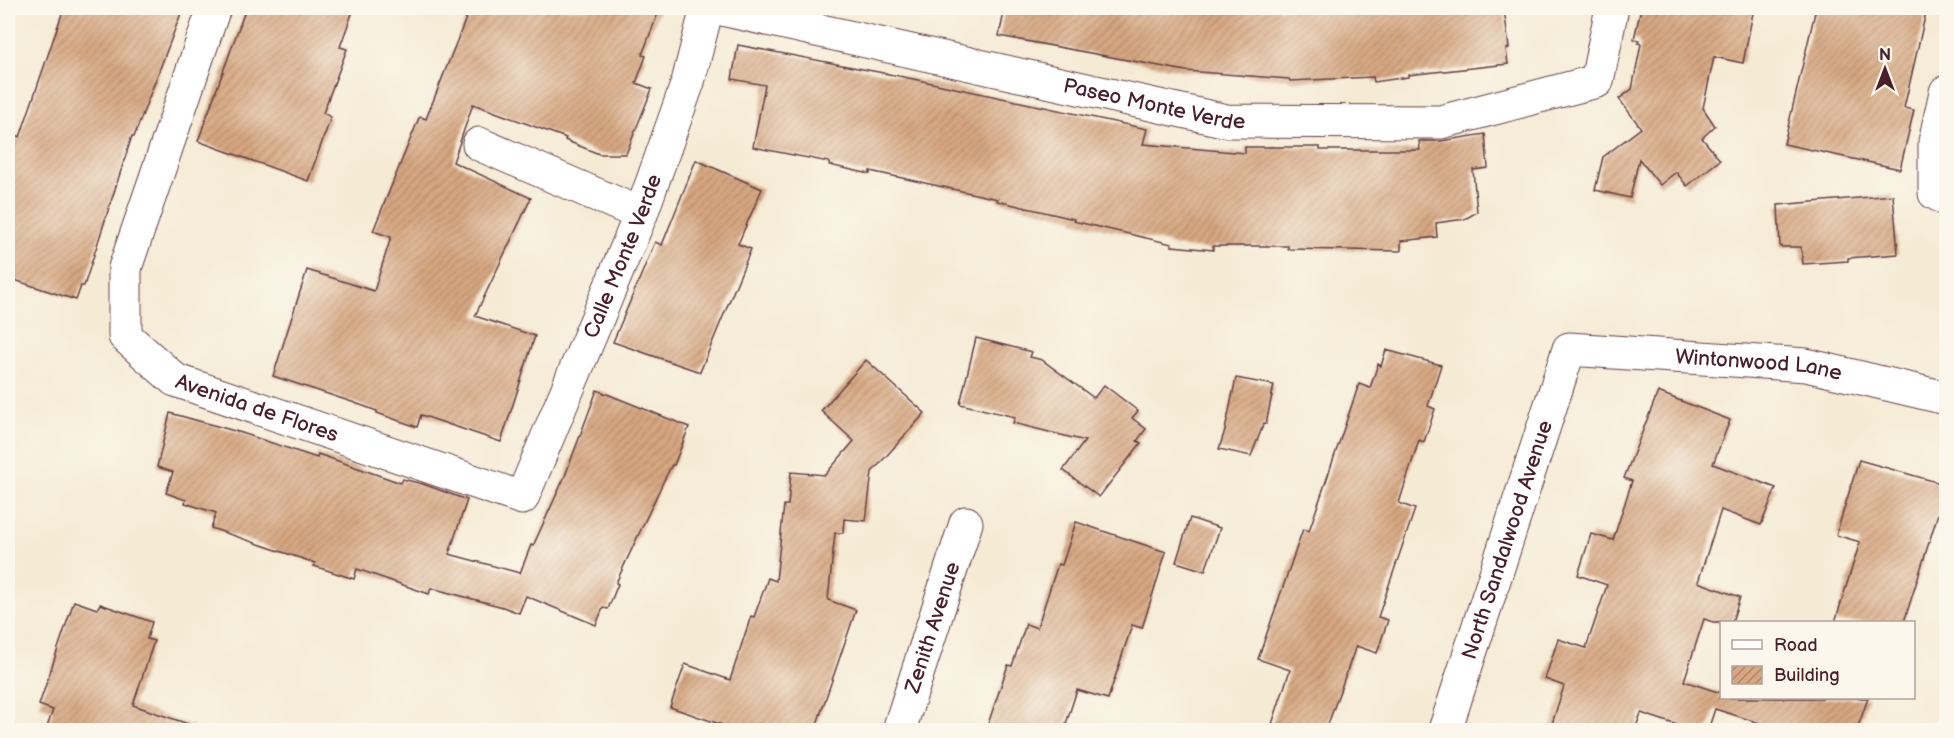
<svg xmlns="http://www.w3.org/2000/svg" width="1954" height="738" font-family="'Balsamiq Sans',sans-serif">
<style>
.building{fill:url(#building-hatch)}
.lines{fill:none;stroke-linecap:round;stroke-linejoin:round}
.minor-casing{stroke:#643e44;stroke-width:35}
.minor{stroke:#fff;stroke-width:33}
.labels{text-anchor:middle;stroke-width:4.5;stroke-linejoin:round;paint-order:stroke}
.street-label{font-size:21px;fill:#4a1f2b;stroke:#fbf7ec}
</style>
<defs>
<pattern id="building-hatch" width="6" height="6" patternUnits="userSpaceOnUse" patternTransform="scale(1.5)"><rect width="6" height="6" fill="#d7a781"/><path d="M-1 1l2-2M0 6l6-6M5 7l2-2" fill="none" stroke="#b0876a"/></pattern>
</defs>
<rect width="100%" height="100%" fill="#fbf7ec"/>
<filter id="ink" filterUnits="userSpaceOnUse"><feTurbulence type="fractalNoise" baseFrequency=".0167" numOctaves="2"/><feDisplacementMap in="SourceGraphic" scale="12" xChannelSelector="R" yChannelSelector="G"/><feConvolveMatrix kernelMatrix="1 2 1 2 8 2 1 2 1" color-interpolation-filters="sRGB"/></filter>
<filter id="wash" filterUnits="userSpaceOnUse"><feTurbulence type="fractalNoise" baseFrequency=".008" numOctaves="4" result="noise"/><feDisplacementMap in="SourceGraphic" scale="24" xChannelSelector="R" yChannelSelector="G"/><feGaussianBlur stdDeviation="1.35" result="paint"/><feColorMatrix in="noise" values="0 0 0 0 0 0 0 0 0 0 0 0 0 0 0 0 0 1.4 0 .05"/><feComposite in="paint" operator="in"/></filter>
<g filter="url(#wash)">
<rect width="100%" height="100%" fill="#f5ebd5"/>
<g id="blocks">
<!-- building -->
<g class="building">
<path d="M 64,8 L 183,8 L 134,137 L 132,136 L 84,286 L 81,286 L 76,300 L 8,278 L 8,138 L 14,141 L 16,135 L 20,137 Z"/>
<path d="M 246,8 L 354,8 L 340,47 L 347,49 L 323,113 L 331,117 L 308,181 L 198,141 Z"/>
<path d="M 470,8 L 660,8 L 642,55 L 646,56 L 636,83 L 652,89 L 626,154 L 599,154 L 565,140 L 566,138 L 473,104 L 453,162 L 531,198 L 475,316 L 535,336 L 501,442 L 421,415 L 417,427 L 377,413 L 377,411 L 355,403 L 273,376 L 307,270 L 374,291 L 391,237 L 373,231 L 419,118 L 421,117 L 426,119 Z"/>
<path d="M 1005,8 L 1504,8 L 1509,48 L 1506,49 L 1508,64 L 1408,75 L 1408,77 L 1374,82 L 1373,77 L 1290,81 L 1289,79 L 1186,71 L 999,36 Z"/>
<path d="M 1641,8 L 1754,8 L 1743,63 L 1714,57 L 1703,108 L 1715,126 L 1702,138 L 1720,160 L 1687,186 L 1676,172 L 1660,185 L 1639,159 L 1630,198 L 1595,190 L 1603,157 L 1641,128 L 1619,99 L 1632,89 L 1641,44 L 1638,43 L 1639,40 L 1634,39 Z"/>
<path d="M 1816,8 L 1927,8 L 1904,108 L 1914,110 L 1900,169 L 1784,144 Z"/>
<path d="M 738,45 L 904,77 L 1147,129 L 1143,144 L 1245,153 L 1245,147 L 1320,147 L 1320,150 L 1420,150 L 1419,141 L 1441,141 L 1485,134 L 1488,168 L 1473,170 L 1477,212 L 1465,219 L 1436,223 L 1437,237 L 1401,241 L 1401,251 L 1288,249 L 1288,246 L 1213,246 L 1213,250 L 1172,246 L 1172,244 L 1073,221 L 1074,219 L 997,201 L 998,199 L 870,171 L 870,174 L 829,165 L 829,162 L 753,147 L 765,85 L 732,79 Z"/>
<path d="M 696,160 L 762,189 L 738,244 L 751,249 L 700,372 L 613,342 L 655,242 L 662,245 Z"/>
<path d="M 1893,195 L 1898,254 L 1848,258 L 1848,261 L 1803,264 L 1801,247 L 1780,247 L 1778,205 Z"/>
<path d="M 976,338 L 1032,352 L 1030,357 L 1042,360 L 1094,398 L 1104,385 L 1138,411 L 1132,418 L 1146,429 L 1137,441 L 1141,443 L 1099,497 L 1063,470 L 1085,441 L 1013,423 L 1015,417 L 960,404 Z"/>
<path d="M 1386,350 L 1441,365 L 1428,406 L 1435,409 L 1424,442 L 1419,440 L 1399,503 L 1415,509 L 1378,617 L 1388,620 L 1377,653 L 1356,646 L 1326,730 L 1270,730 L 1290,670 L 1258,659 L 1303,529 L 1309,531 L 1359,384 L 1370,388 L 1378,364 L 1381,366 Z"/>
<path d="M 866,360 L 925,413 L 872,472 L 866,521 L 844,519 L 843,533 L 835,533 L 828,600 L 856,610 L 815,730 L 737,730 L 670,707 L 685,664 L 730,680 L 751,616 L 754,617 L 768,578 L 776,581 L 784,505 L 788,505 L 791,472 L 825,475 L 854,441 L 821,411 Z"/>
<path d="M 1236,378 L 1274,385 L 1266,424 L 1264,423 L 1251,456 L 1219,449 L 1225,430 Z"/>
<path d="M 597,390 L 689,427 L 674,465 L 672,465 L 665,478 L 616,583 L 618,584 L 608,609 L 603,608 L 596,625 L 526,596 L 519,613 L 503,607 L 431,588 L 429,594 L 357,569 L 354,579 L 314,566 L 315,563 L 211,528 L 216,513 L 185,503 L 186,500 L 166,493 L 173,472 L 157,467 L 170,413 L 242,433 L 317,458 L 318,454 L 401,483 L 403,479 L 423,484 L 467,500 L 449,554 L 520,573 L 531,545 L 533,546 L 565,476 Z"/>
<path d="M 1658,392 L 1730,420 L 1713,464 L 1776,488 L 1761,525 L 1721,510 L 1698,582 L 1740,597 L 1732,622 L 1713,622 L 1704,619 L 1684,681 L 1721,693 L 1719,698 L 1868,698 L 1857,730 L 1782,730 L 1715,709 L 1708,730 L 1692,730 L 1641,713 L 1635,730 L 1550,730 L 1564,686 L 1545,679 L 1558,639 L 1586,648 L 1607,585 L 1578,575 L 1591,534 L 1613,540 L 1632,481 L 1624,478 Z"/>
<path d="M 1859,460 L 1947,485 L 1904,622 L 1835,622 L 1860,542 L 1836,535 Z"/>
<path d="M 1190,518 L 1220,528 L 1205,571 L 1176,562 Z"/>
<path d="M 1076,522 L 1166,552 L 1142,628 L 1132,625 L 1108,699 L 1077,690 L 1064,730 L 986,730 L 1008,665 L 1012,666 L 1026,624 L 1037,628 L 1058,564 L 1062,565 Z"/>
<path d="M 74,601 L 97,609 L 100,604 L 152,622 L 147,639 L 154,641 L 133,705 L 194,726 L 193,730 L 46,730 L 53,710 L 39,705 Z"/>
</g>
</g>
</g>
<g filter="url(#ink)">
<use href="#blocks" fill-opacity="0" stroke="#643e44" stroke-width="1.5"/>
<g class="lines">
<!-- minor casing -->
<g class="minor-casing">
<g id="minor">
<path id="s1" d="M 214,8 L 125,268 L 125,336 L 175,380 L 522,498 L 641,214 L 688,82 L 707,8"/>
<path id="s2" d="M 717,8 L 1227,121 L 1441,122 L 1597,81 L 1612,8"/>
<path d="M 1946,92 L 1935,142 L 1935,193 L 1946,199"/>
<path d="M 479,144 L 641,214"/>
<path id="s3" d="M 899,730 L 966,523"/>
<path id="s4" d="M 1445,730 L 1569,349 L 1806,365 L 1946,398"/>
</g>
</g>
<!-- minor -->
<use href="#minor" class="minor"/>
</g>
</g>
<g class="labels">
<!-- street labels -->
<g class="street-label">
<text dy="7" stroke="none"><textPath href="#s2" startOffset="448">Paseo Monte Verde</textPath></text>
<text dy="7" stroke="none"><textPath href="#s1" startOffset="1038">Calle Monte Verde</textPath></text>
<text dy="7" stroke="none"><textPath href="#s4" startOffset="591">Wintonwood Lane</textPath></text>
<text dy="7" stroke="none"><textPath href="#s1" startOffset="496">Avenida de Flores</textPath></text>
<text dy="7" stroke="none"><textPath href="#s4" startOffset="200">North Sandalwood Avenue</textPath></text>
<text dy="7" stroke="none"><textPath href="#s3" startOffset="108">Zenith Avenue</textPath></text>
</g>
</g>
<!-- margin -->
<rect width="1954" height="738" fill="none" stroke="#fbf7ec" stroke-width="30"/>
<!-- legend -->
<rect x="1720" y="621" width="195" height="78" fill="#fbf7ec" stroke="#b4a19f" stroke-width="1.5"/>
<rect x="1732" y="640" width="30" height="9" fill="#ffffff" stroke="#b4a19f" stroke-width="1.5"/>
<text x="1774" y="651" font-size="18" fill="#4a1f2b">Road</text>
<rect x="1732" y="666" width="30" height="18" fill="url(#building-hatch)" stroke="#b4a19f" stroke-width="1.5"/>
<text x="1774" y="681" font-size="18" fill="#4a1f2b">Building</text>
<!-- north arrow -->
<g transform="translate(1885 69)" stroke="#fbf7ec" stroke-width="4.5" paint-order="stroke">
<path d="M0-4.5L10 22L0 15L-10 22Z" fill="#4a1f2b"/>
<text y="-9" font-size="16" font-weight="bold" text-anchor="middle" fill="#4a1f2b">N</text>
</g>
</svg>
